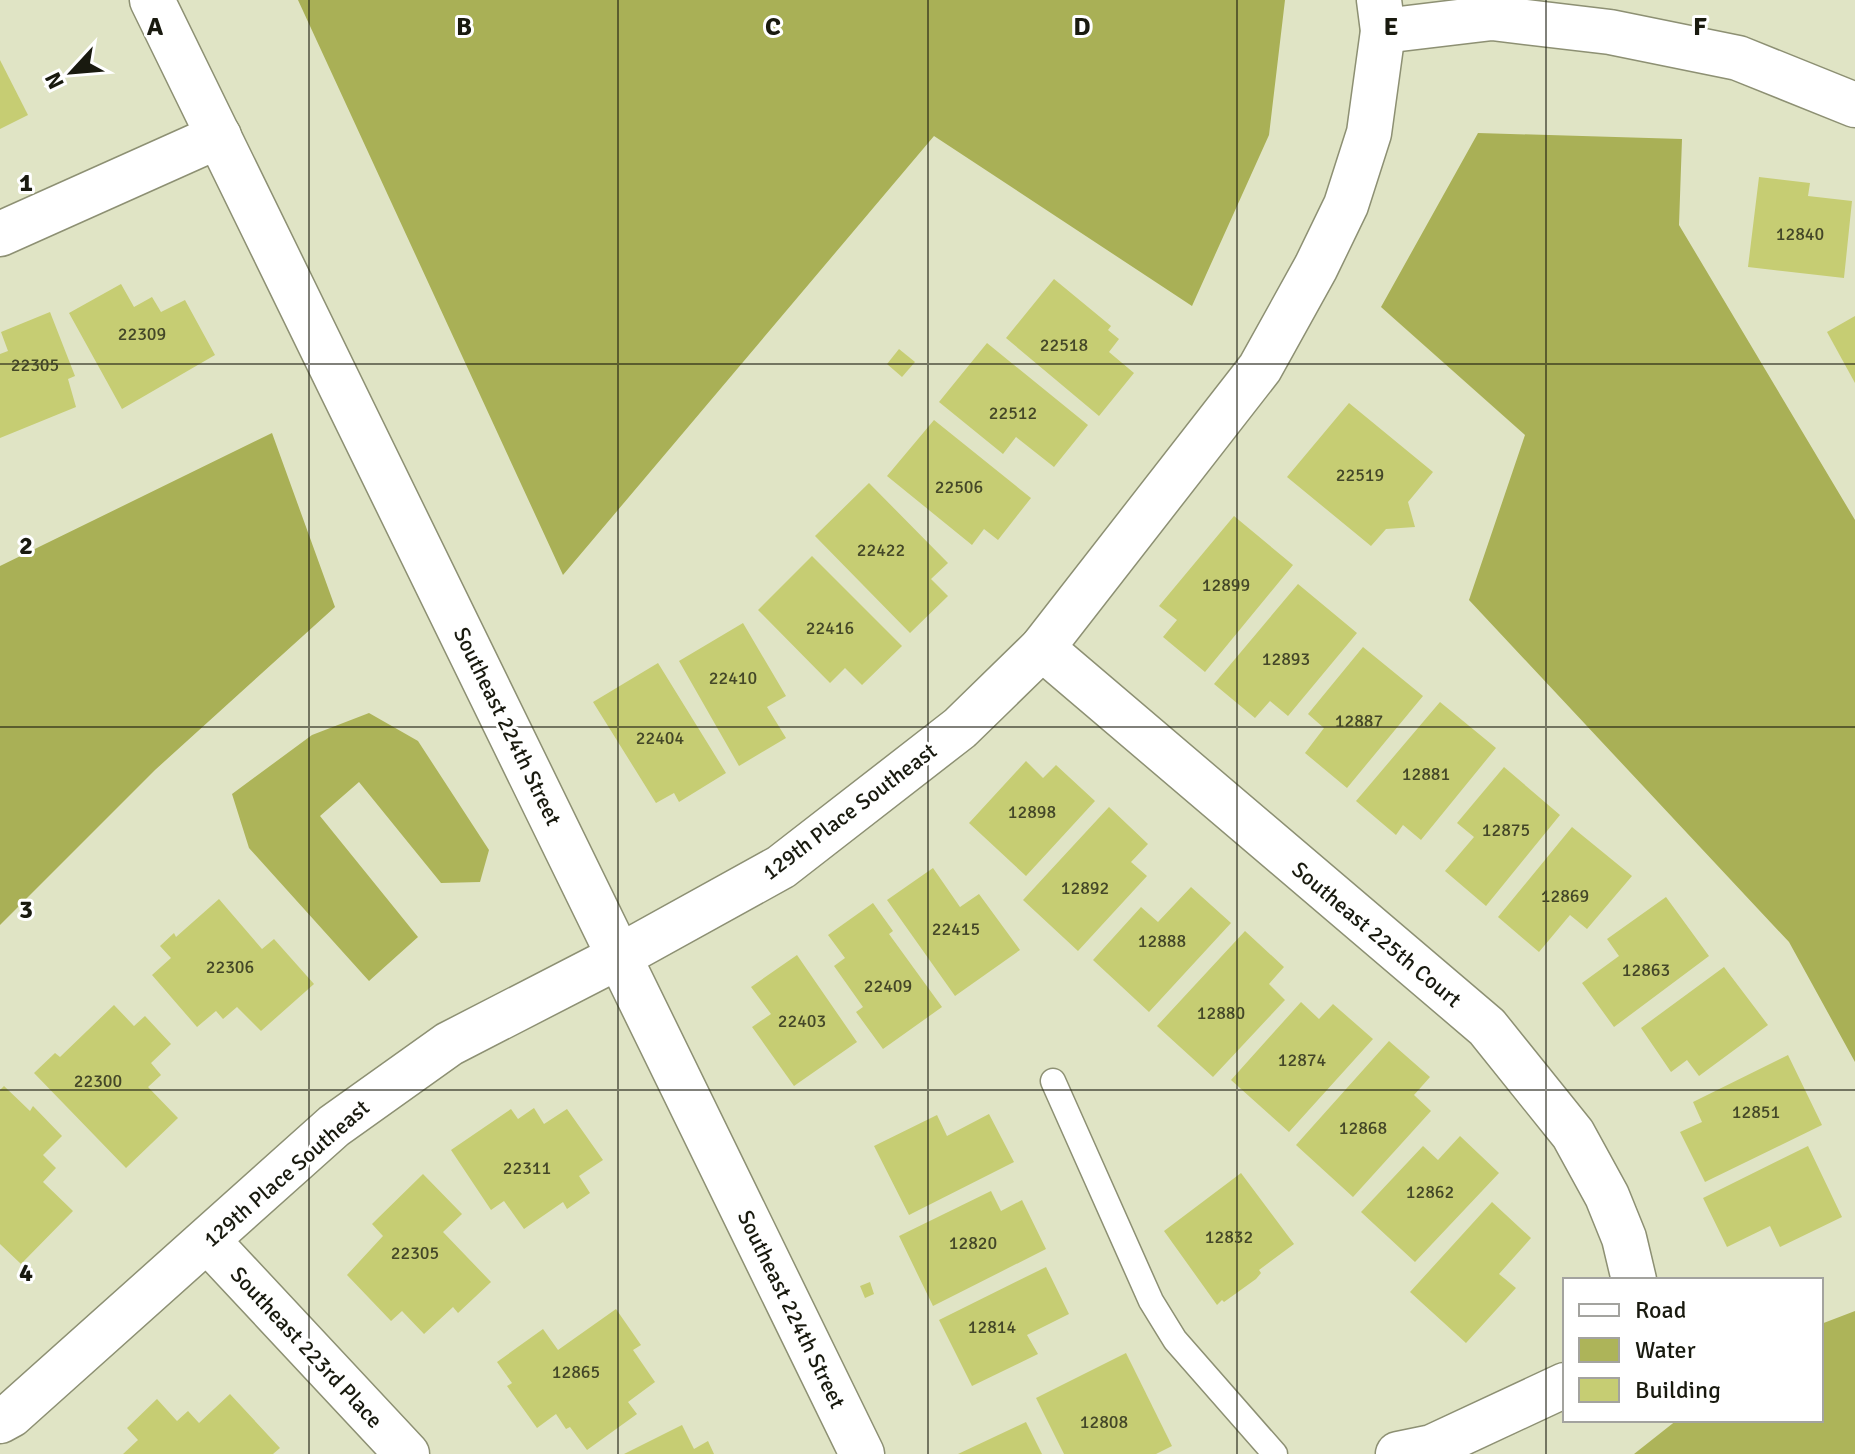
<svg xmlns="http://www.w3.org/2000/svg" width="1855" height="1454" font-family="Signika,sans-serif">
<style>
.forest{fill:#a9b056}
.water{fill:#adb459}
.building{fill:#c6cd73}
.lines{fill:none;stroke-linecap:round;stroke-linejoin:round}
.lane-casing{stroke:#8d9073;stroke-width:27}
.street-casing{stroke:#8d9073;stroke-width:47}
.lane{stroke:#fff;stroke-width:24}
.street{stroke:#fff;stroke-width:44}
.grid{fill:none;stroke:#191a0f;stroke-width:2;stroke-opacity:0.55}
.labels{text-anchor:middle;stroke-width:6;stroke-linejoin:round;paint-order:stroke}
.number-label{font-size:18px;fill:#444728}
.street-label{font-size:22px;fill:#191a0f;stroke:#fff}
.grid-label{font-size:26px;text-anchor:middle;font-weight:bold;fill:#191a0f;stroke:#fff;stroke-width:6;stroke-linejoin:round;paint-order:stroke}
</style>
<rect width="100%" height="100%" fill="#e0e4c5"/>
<!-- forest -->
<g class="forest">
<path d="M 298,0 L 1285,0 L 1269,135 L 1192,306 L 934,136 L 563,575 Z"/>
<path d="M 1478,133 L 1682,139 L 1679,225 L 1855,520 L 1855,1062 L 1789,942 L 1469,600 L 1525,435 L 1381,307 Z"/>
<path d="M 272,433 L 335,607 L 155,770 L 0,925 L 0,566 Z"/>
</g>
<!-- water -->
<g class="water">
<path d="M 369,713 L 418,741 L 489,850 L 480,882 L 441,883 L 359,782 L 320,816 L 418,937 L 369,981 L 249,848 L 232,794 L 312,735 Z"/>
<path d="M 1855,1311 L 1855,1454 L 1634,1454 L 1677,1420 L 1821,1420 L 1821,1324 Z"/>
</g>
<!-- building -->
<g class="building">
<path d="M 0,60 L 28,115 L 0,129 Z"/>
<path d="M 1759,177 L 1810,183 L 1808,196 L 1852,201 L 1844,278 L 1748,267 Z"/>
<path d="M 1054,279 L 1111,326 L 1108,330 L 1119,339 L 1109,352 L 1134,373 L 1099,416 L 1006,338 Z"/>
<path d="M 121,284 L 134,307 L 152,297 L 161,312 L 185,300 L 215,355 L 122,409 L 69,313 Z"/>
<path d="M 50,312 L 75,376 L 68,379 L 76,407 L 0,438 L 0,354 L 8,351 L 1,332 Z"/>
<path d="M 1855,316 L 1855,383 L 1827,332 Z"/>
<path d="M 987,343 L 1088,425 L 1054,467 L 1016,437 L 1003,454 L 939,402 Z"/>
<path d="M 899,349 L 915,362 L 902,377 L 887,364 Z"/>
<path d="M 1349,403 L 1433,472 L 1408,502 L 1415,527 L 1386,529 L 1371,546 L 1287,477 Z"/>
<path d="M 934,420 L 1031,498 L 998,540 L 984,529 L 972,545 L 887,476 Z"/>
<path d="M 869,483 L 948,563 L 931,579 L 948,596 L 910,633 L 815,536 Z"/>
<path d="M 1234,516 L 1293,565 L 1205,672 L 1163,637 L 1177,620 L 1159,606 Z"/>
<path d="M 812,556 L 902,646 L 862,685 L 845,668 L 830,683 L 758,610 Z"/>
<path d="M 1298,584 L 1357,633 L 1288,716 L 1270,701 L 1255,718 L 1214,684 Z"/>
<path d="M 743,623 L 786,696 L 767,707 L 786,738 L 739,766 L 679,661 Z"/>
<path d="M 1363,647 L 1423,696 L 1347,788 L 1305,753 L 1324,728 L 1308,714 Z"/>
<path d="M 658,663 L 726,773 L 679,802 L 674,793 L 656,803 L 593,702 Z"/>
<path d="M 1440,702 L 1496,748 L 1421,840 L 1403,825 L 1396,835 L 1356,801 Z"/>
<path d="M 1026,761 L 1043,778 L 1056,765 L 1095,801 L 1026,876 L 969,823 Z"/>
<path d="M 1504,767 L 1560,815 L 1486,906 L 1445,871 L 1474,837 L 1457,823 Z"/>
<path d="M 1109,807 L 1148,844 L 1131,862 L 1147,876 L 1078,951 L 1023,900 Z"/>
<path d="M 1572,827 L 1632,876 L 1587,929 L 1570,915 L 1539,952 L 1498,917 Z"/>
<path d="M 933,868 L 960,907 L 979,894 L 1020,950 L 955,996 L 887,900 Z"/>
<path d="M 1191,887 L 1231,923 L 1149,1012 L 1093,960 L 1141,907 L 1158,922 Z"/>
<path d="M 1666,897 L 1709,956 L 1614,1027 L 1582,983 L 1619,956 L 1607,939 Z"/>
<path d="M 219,899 L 262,949 L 274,939 L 314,984 L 261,1031 L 237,1007 L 223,1019 L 216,1011 L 197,1027 L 152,975 L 171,958 L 160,946 L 174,933 L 176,937 Z"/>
<path d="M 873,903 L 893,931 L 889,934 L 942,1007 L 883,1049 L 856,1012 L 863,1007 L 834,966 L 845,958 L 828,935 Z"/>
<path d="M 1245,931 L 1284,967 L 1269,984 L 1285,1000 L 1213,1077 L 1157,1026 Z"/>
<path d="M 797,955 L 857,1042 L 794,1086 L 752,1027 L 771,1014 L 751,987 Z"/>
<path d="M 1724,967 L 1768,1025 L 1699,1076 L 1687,1060 L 1671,1072 L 1641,1028 Z"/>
<path d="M 1301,1002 L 1319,1019 L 1333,1004 L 1373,1039 L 1289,1132 L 1231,1080 Z"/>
<path d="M 114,1005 L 134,1026 L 145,1016 L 171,1044 L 151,1063 L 161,1075 L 148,1087 L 178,1118 L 126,1168 L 34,1073 L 55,1053 L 60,1057 Z"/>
<path d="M 1389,1041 L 1430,1077 L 1414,1095 L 1431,1111 L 1353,1197 L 1296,1145 Z"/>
<path d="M 1788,1055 L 1822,1125 L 1705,1182 L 1680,1132 L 1702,1122 L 1693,1102 Z"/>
<path d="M 4,1086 L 30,1111 L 33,1106 L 62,1136 L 43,1155 L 56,1168 L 43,1182 L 73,1211 L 21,1264 L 0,1244 L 0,1090 Z"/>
<path d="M 534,1108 L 544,1124 L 567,1109 L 603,1160 L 579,1176 L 590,1193 L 567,1209 L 563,1202 L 524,1229 L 504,1201 L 491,1210 L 451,1150 L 511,1109 L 518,1119 Z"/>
<path d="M 989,1114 L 1014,1162 L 909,1215 L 874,1146 L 937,1115 L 947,1136 Z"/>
<path d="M 1460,1136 L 1499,1173 L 1415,1262 L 1361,1212 L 1423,1146 L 1438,1160 Z"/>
<path d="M 1808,1146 L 1842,1217 L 1780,1247 L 1770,1226 L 1727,1247 L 1703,1198 Z"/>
<path d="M 1241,1173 L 1294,1244 L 1259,1270 L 1261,1273 L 1256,1279 L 1224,1302 L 1222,1300 L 1217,1305 L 1164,1231 Z"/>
<path d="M 423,1174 L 462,1214 L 443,1232 L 491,1282 L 458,1313 L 453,1307 L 424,1334 L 402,1311 L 391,1321 L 347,1275 L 383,1236 L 372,1224 Z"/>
<path d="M 991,1191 L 1001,1211 L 1022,1200 L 1046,1249 L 933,1306 L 899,1236 Z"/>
<path d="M 1492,1202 L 1531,1238 L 1499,1274 L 1516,1288 L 1466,1343 L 1410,1292 Z"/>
<path d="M 1046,1267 L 1069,1314 L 1027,1335 L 1038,1354 L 972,1386 L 939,1320 Z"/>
<path d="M 870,1282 L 874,1294 L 865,1298 L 860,1286 Z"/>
<path d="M 616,1309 L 641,1345 L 633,1350 L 655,1382 L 628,1402 L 637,1414 L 587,1450 L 570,1427 L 566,1429 L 556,1414 L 537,1428 L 507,1386 L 512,1383 L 497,1362 L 543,1329 L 558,1350 Z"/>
<path d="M 1126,1353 L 1172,1446 L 1156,1454 L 1064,1454 L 1036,1398 Z"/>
<path d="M 230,1394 L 280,1448 L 273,1454 L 123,1454 L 138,1440 L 127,1428 L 157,1399 L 177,1421 L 188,1411 L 199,1423 Z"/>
<path d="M 1026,1422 L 1042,1454 L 958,1454 Z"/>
<path d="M 682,1425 L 694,1449 L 708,1441 L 714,1454 L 624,1454 Z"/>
</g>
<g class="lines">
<!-- lane casing -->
<g class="lane-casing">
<path id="lane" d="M 1053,1081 L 1151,1301 L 1175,1340 L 1275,1454"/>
</g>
<!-- street casing -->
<g class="street-casing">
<g id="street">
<path d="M 152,0 L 862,1454"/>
<path d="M 1383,31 L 1492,18 L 1610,32 L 1738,58 L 1855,105"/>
<path d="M 0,234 L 219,136"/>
<path d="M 1042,648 L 1487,1027 L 1573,1134 L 1607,1196 L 1624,1238 L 1634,1280"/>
<path d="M 208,1241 L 407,1454"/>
<path d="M 0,1421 L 11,1415 L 334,1126 L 449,1044 L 620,956 L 781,867 L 960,728 L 1042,648 L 1260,368 L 1316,267 L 1346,205 L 1369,133 L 1383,31 L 1379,0"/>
<path d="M 1398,1454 L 1432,1447 L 1565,1385"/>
</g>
</g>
<!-- lane -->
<use href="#lane" class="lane"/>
<!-- street -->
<use href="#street" class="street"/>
</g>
<!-- grid -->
<path class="grid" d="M 309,0 L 309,1454M 618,0 L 618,1454M 928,0 L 928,1454M 1237,0 L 1237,1454M 1546,0 L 1546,1454M 0,364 L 1855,364M 0,727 L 1855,727M 0,1090 L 1855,1090"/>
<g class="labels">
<!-- number labels -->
<g class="number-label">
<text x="1800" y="240">12840</text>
<text x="142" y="340">22309</text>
<text x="1064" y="351">22518</text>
<text x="35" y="371">22305</text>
<text x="1013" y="419">22512</text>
<text x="1360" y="481">22519</text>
<text x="959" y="493">22506</text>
<text x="881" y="556">22422</text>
<text x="1226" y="591">12899</text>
<text x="830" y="634">22416</text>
<text x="1286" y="665">12893</text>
<text x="733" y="684">22410</text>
<text x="1359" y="727">12887</text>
<text x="660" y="744">22404</text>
<text x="1426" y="780">12881</text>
<text x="1032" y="818">12898</text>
<text x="1506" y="836">12875</text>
<text x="1085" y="894">12892</text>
<text x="1565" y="902">12869</text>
<text x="956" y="935">22415</text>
<text x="1162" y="947">12888</text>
<text x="230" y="973">22306</text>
<text x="1646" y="976">12863</text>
<text x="888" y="992">22409</text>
<text x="1221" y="1019">12880</text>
<text x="802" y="1027">22403</text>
<text x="1302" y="1066">12874</text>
<text x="98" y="1087">22300</text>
<text x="1756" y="1118">12851</text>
<text x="1363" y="1134">12868</text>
<text x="527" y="1174">22311</text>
<text x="1430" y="1198">12862</text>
<text x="1229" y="1243">12832</text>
<text x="973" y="1249">12820</text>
<text x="415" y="1259">22305</text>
<text x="992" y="1333">12814</text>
<text x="576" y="1378">12865</text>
<text x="1104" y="1428">12808</text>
</g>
<!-- street labels -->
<g class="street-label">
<text transform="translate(508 726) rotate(64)" y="8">Southeast 224th Street</text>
<text transform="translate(849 811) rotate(-37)" y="8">129th Place Southeast</text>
<text transform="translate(1377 934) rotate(40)" y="8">Southeast 225th Court</text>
<text transform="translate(286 1173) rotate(-41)" y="8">129th Place Southeast</text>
<text transform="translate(792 1309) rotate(64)" y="8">Southeast 224th Street</text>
<text transform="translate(307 1347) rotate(47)" y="8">Southeast 223rd Place</text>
</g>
</g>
<g class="grid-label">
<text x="155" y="35">A</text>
<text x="464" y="35">B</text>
<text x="773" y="35">C</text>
<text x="1082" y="35">D</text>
<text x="1391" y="35">E</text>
<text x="1700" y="35">F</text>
<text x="26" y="191">1</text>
<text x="26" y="554">2</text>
<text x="26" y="918">3</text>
<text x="26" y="1281">4</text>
</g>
<!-- legend -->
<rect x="1563" y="1278" width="260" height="144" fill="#ffffff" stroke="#a3a39f" stroke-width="2"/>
<rect x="1579" y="1304" width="40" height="12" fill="#ffffff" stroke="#a3a39f" stroke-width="2"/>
<text x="1635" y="1318" font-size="24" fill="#191a0f">Road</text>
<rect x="1579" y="1338" width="40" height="24" fill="#adb459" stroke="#a3a39f" stroke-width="2"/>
<text x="1635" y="1358" font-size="24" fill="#191a0f">Water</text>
<rect x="1579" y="1378" width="40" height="24" fill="#c6cd73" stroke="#a3a39f" stroke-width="2"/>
<text x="1635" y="1398" font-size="24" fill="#191a0f">Building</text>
<!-- north arrow -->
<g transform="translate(72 72) rotate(244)" stroke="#ffffff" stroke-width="6" paint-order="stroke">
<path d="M0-6L14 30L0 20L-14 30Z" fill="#191a0f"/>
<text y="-12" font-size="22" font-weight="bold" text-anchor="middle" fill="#191a0f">N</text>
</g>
</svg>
